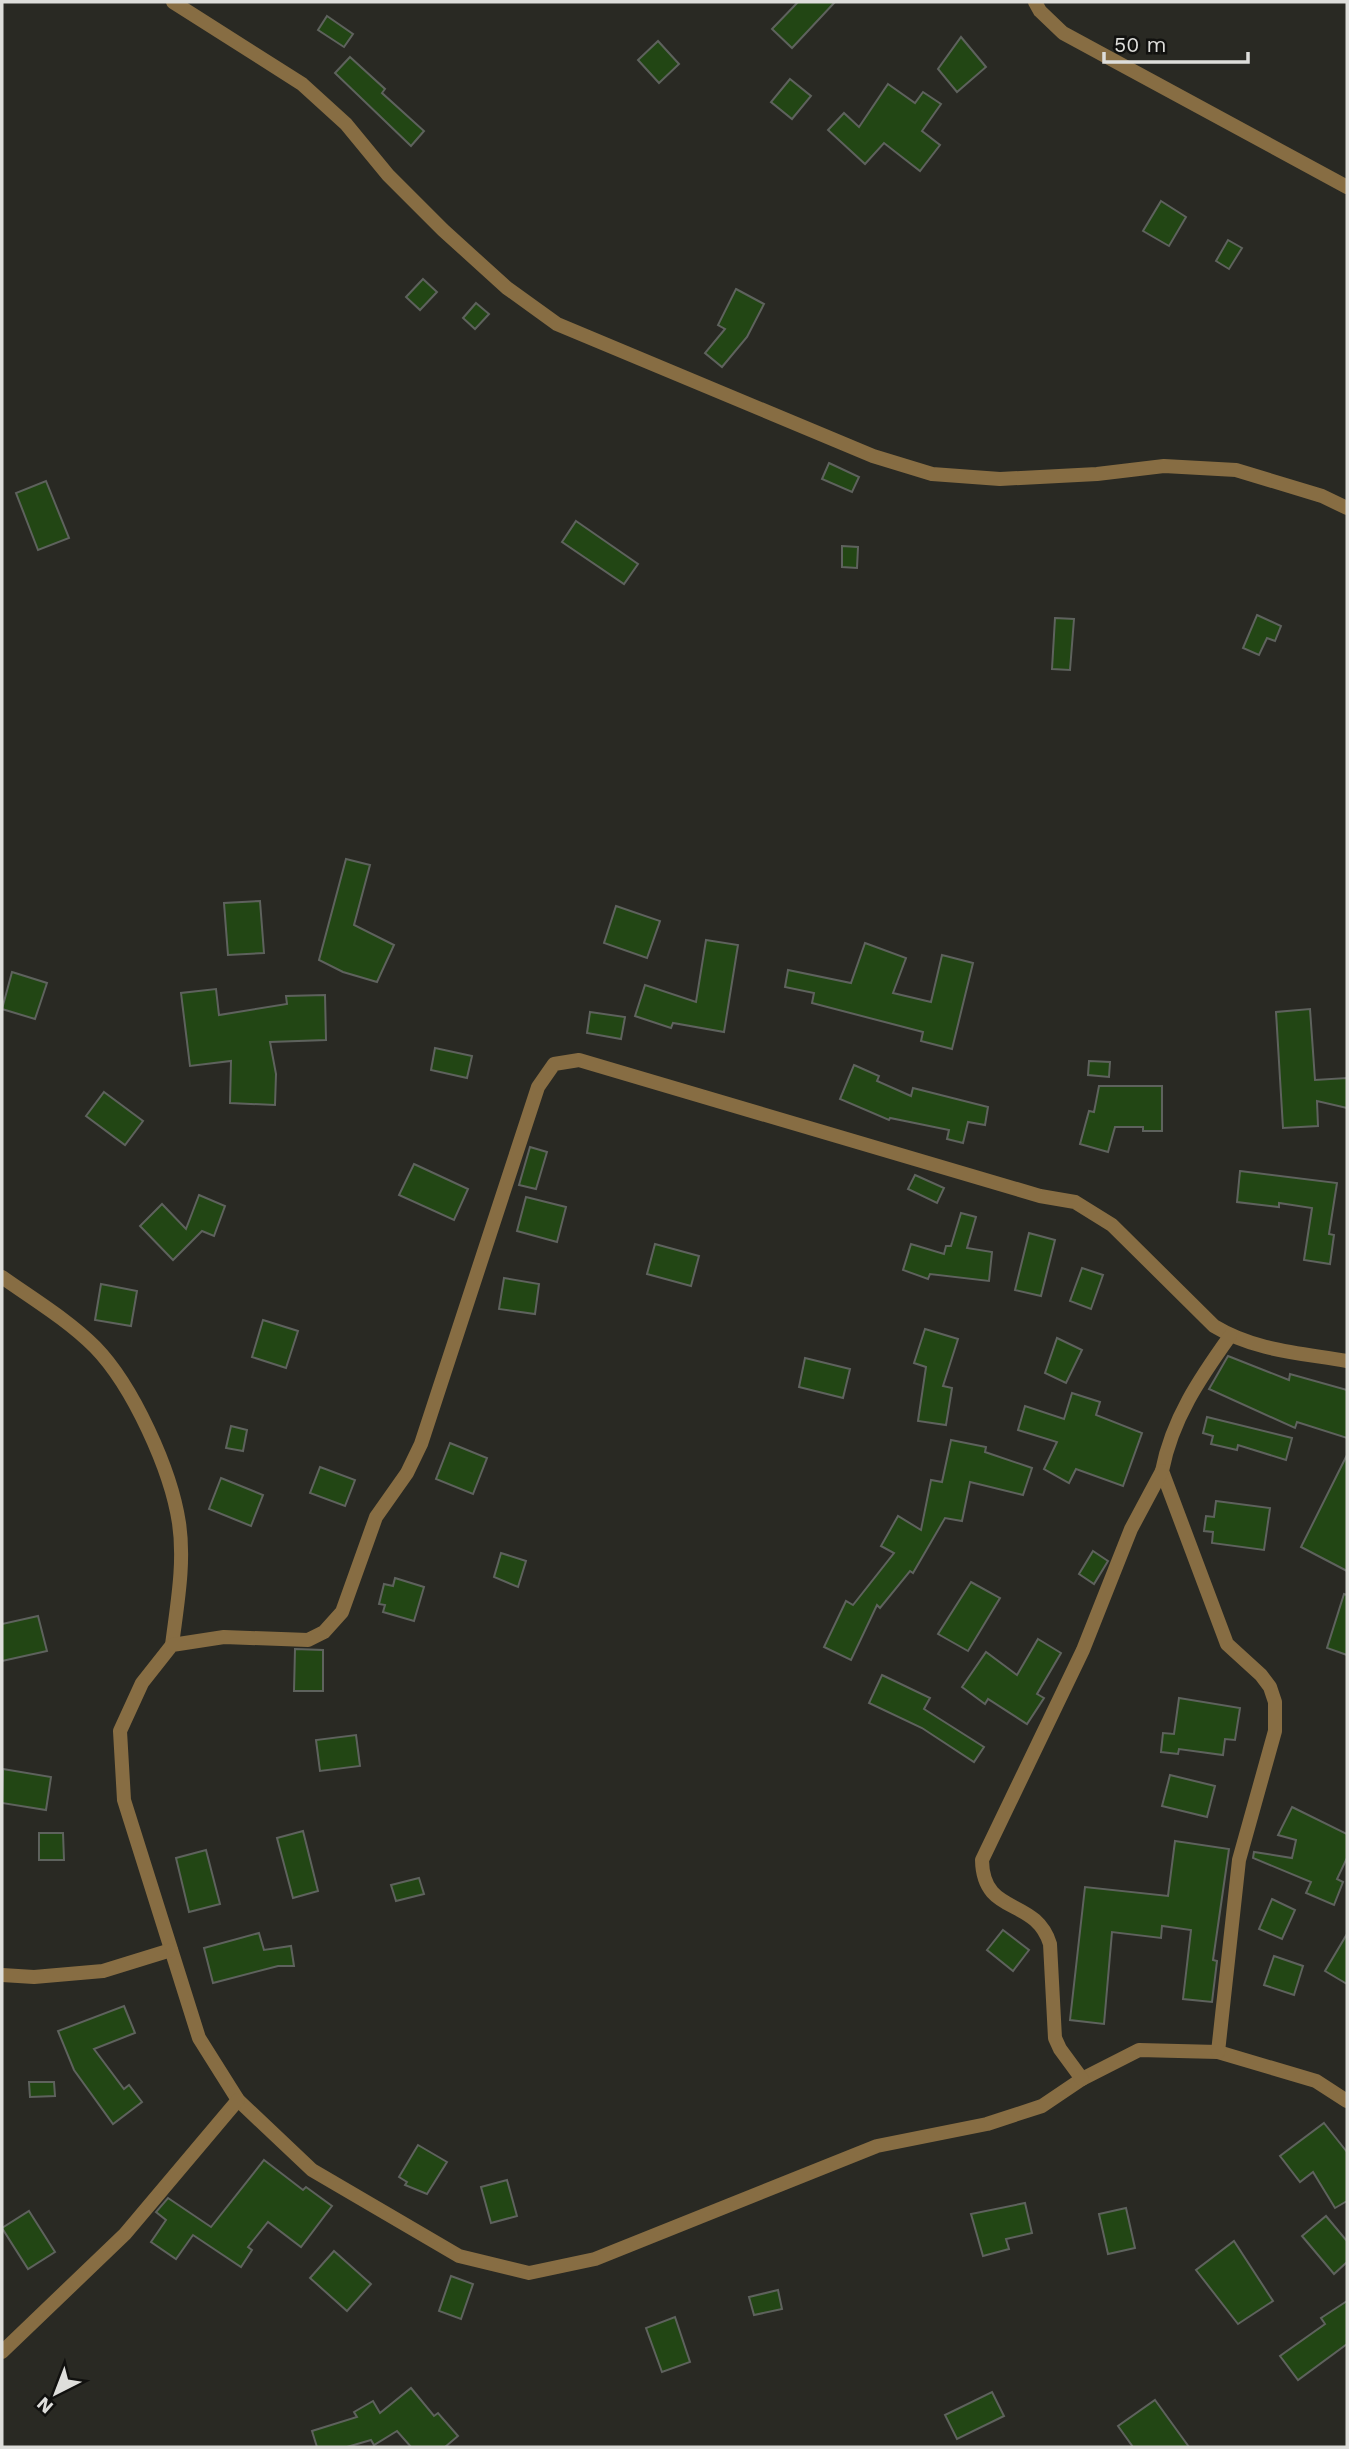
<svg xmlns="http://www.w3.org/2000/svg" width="1349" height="2449" font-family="'Work Sans',sans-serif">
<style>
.building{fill:#224614;stroke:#5e625d;stroke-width:2}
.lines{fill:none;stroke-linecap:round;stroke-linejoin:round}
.street{stroke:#876d43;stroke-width:14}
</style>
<rect width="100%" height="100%" fill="#292923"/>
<!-- building -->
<g class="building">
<path d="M 798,2 L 835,2 L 792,48 L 772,29 Z"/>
<path d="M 327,16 L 353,34 L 344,47 L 318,30 Z"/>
<path d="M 961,37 L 986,67 L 957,92 L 938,69 Z"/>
<path d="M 658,41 L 679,64 L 659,83 L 638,60 Z"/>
<path d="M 350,57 L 385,89 L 382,93 L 424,131 L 411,146 L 335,73 Z"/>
<path d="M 790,79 L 811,96 L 792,119 L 771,102 Z"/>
<path d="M 888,84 L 915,103 L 923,92 L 941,104 L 922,131 L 940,145 L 920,171 L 884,143 L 865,164 L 828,130 L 844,113 L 859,127 Z"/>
<path d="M 1161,201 L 1186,217 L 1169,246 L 1143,231 Z"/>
<path d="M 1228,240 L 1242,248 L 1229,269 L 1216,261 Z"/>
<path d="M 423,279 L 437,292 L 420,310 L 406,297 Z"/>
<path d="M 736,289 L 764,304 L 747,337 L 722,367 L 705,353 L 725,329 L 718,325 Z"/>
<path d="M 476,303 L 489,314 L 475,329 L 463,318 Z"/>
<path d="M 829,463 L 859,477 L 852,492 L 822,479 Z"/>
<path d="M 46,481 L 69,538 L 38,550 L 16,493 Z"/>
<path d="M 576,521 L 638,564 L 624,584 L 562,542 Z"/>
<path d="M 842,546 L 858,547 L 857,568 L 842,567 Z"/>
<path d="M 1257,615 L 1281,626 L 1275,641 L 1267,638 L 1259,655 L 1243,648 Z"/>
<path d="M 1055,618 L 1074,619 L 1070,670 L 1052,669 Z"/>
<path d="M 346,859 L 370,865 L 354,925 L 394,945 L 377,982 L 343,972 L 319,960 Z"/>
<path d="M 260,901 L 264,953 L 228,955 L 224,903 Z"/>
<path d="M 616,906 L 660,921 L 647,958 L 604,943 Z"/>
<path d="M 706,940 L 738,945 L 724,1032 L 673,1023 L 671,1028 L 635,1016 L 645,985 L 696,1002 Z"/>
<path d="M 865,943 L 906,958 L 893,993 L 931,1002 L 942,955 L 973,963 L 952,1049 L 921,1041 L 923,1032 L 812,1003 L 814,993 L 785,987 L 788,970 L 851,983 Z"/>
<path d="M 12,972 L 47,983 L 35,1019 L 2,1009 Z"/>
<path d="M 216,989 L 219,1015 L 287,1004 L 286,996 L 325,995 L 326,1040 L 270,1042 L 276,1074 L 275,1105 L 230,1103 L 231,1061 L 190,1066 L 181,993 Z"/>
<path d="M 1310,1009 L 1315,1080 L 1347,1078 L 1347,1108 L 1317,1101 L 1318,1126 L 1283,1128 L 1276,1012 Z"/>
<path d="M 590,1012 L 625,1017 L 621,1039 L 587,1033 Z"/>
<path d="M 435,1048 L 472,1056 L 467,1078 L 431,1070 Z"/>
<path d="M 1089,1061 L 1110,1062 L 1109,1077 L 1088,1075 Z"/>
<path d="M 854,1065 L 879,1076 L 877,1081 L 911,1096 L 913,1088 L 988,1107 L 985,1125 L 968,1122 L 963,1143 L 947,1139 L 949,1130 L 890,1118 L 889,1120 L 840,1099 Z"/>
<path d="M 1099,1086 L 1162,1086 L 1162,1131 L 1143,1131 L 1143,1127 L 1115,1127 L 1108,1152 L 1080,1144 L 1089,1111 L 1094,1112 Z"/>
<path d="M 104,1092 L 143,1121 L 125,1145 L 86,1116 Z"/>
<path d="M 530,1147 L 547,1152 L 536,1189 L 519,1185 Z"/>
<path d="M 414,1164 L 468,1189 L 454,1220 L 399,1195 Z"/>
<path d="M 1240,1171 L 1337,1183 L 1329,1234 L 1334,1235 L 1330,1264 L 1304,1260 L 1312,1208 L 1279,1203 L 1279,1207 L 1237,1202 Z"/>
<path d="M 915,1175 L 944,1188 L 937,1203 L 908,1189 Z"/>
<path d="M 199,1195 L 225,1206 L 214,1236 L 202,1231 L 173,1260 L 140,1226 L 162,1204 L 186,1229 Z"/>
<path d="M 526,1197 L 566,1207 L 557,1242 L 517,1231 Z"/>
<path d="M 961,1213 L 976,1217 L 967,1248 L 992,1252 L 989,1281 L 930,1274 L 928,1279 L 903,1270 L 911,1244 L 944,1254 L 946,1246 L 951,1246 Z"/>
<path d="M 1029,1233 L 1055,1240 L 1041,1296 L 1015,1290 Z"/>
<path d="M 655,1244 L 699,1256 L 691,1286 L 647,1274 Z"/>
<path d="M 1082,1268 L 1103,1275 L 1091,1309 L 1070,1301 Z"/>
<path d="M 504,1278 L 539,1284 L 535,1314 L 499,1309 Z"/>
<path d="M 101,1284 L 137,1291 L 131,1326 L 95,1320 Z"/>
<path d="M 263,1320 L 298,1331 L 286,1368 L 252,1357 Z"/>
<path d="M 925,1329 L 958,1339 L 943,1386 L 952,1388 L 946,1425 L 918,1421 L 926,1367 L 914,1363 Z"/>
<path d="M 1057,1338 L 1082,1350 L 1066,1383 L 1045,1373 Z"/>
<path d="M 1228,1356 L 1289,1380 L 1290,1374 L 1347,1390 L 1347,1438 L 1297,1422 L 1295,1428 L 1209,1389 Z"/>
<path d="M 805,1358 L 850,1369 L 843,1398 L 799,1387 Z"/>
<path d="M 1072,1393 L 1100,1402 L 1096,1415 L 1142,1433 L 1123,1486 L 1076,1469 L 1069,1483 L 1044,1469 L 1057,1442 L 1018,1430 L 1025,1406 L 1064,1419 Z"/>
<path d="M 1207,1417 L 1292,1438 L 1286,1460 L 1238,1445 L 1237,1450 L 1211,1444 L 1213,1436 L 1203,1433 Z"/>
<path d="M 231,1426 L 247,1430 L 243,1451 L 226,1448 Z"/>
<path d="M 951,1440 L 986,1447 L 985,1452 L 1032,1468 L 1023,1495 L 970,1482 L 962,1521 L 945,1518 L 913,1573 L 910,1571 L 880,1608 L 877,1605 L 851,1660 L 824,1647 L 846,1601 L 853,1605 L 894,1553 L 881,1546 L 898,1516 L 921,1530 L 931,1480 L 942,1482 Z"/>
<path d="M 450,1443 L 487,1458 L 473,1494 L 436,1479 Z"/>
<path d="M 1347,1455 L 1347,1571 L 1301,1547 Z"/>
<path d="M 320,1467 L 355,1480 L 345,1506 L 310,1493 Z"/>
<path d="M 221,1478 L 263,1495 L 251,1526 L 209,1509 Z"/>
<path d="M 1216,1501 L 1270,1508 L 1264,1550 L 1212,1543 L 1213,1532 L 1204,1531 L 1206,1516 L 1214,1517 Z"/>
<path d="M 1093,1551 L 1108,1561 L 1094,1584 L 1079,1574 Z"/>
<path d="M 501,1553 L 526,1561 L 518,1587 L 494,1577 Z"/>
<path d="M 395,1578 L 424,1587 L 414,1621 L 383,1612 L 385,1605 L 379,1604 L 384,1584 L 393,1586 Z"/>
<path d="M 971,1582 L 1000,1598 L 968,1651 L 938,1634 Z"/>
<path d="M 1344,1594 L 1347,1595 L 1347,1655 L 1327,1648 Z"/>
<path d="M 38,1616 L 47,1651 L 2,1661 L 2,1624 Z"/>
<path d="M 1038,1639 L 1061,1653 L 1037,1694 L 1044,1698 L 1027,1724 L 988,1699 L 985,1704 L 962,1687 L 986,1652 L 1017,1675 Z"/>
<path d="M 295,1649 L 323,1650 L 323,1691 L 294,1691 Z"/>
<path d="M 882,1675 L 930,1698 L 924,1709 L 984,1747 L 974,1762 L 922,1728 L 869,1703 Z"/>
<path d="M 1179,1698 L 1240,1708 L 1235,1740 L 1225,1739 L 1223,1755 L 1179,1749 L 1178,1754 L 1161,1752 L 1163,1733 L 1174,1734 Z"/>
<path d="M 356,1735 L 360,1766 L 320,1771 L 316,1740 Z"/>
<path d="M 3,1769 L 51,1777 L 46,1810 L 2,1803 Z"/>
<path d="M 1170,1775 L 1215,1786 L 1207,1817 L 1162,1806 Z"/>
<path d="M 1292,1807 L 1347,1834 L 1347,1858 L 1337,1879 L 1343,1882 L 1334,1905 L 1306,1893 L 1311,1882 L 1253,1858 L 1254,1852 L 1292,1858 L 1296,1840 L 1278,1835 Z"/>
<path d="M 303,1831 L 318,1891 L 293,1898 L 277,1838 Z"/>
<path d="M 39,1833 L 63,1833 L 64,1860 L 39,1860 Z"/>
<path d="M 1175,1841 L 1229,1849 L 1213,1960 L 1217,1961 L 1212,2002 L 1183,1999 L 1191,1930 L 1162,1926 L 1161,1938 L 1112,1932 L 1104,2024 L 1070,2020 L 1085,1887 L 1168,1896 Z"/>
<path d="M 206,1850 L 220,1904 L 189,1912 L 176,1858 Z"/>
<path d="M 419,1878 L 424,1894 L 396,1901 L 391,1885 Z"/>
<path d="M 1272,1899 L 1295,1910 L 1282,1939 L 1259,1929 Z"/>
<path d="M 1003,1930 L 1029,1950 L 1013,1971 L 987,1950 Z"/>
<path d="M 259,1933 L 264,1950 L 291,1946 L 294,1966 L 278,1966 L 213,1983 L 204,1948 Z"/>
<path d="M 1347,1934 L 1347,1984 L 1325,1971 Z"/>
<path d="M 1274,1956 L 1303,1966 L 1294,1995 L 1264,1985 Z"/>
<path d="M 124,2006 L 135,2033 L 94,2049 L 124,2089 L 129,2085 L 142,2102 L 113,2124 L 74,2070 L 58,2031 Z"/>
<path d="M 29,2082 L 54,2082 L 55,2096 L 30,2097 Z"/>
<path d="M 1324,2123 L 1347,2152 L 1347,2201 L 1335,2208 L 1313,2172 L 1300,2182 L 1280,2156 Z"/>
<path d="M 418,2145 L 447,2162 L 427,2194 L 405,2185 L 407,2182 L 399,2177 Z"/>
<path d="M 264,2160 L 303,2190 L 306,2187 L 332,2206 L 301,2247 L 268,2222 L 248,2247 L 252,2250 L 241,2267 L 193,2235 L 176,2259 L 151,2242 L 166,2220 L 156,2212 L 168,2198 L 211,2227 Z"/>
<path d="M 507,2180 L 517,2216 L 491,2223 L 481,2187 Z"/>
<path d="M 1025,2203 L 1032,2233 L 1006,2239 L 1009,2249 L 983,2256 L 971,2214 Z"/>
<path d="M 1126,2208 L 1135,2248 L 1108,2254 L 1099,2214 Z"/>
<path d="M 29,2211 L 55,2252 L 28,2269 L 2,2228 Z"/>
<path d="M 1326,2216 L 1347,2241 L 1347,2262 L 1334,2274 L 1302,2236 Z"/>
<path d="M 1234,2241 L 1273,2301 L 1238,2324 L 1196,2270 Z"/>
<path d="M 334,2251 L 371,2284 L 347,2311 L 310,2278 Z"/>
<path d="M 451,2276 L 473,2284 L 461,2319 L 439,2311 Z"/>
<path d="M 778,2290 L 782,2309 L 754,2315 L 749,2297 Z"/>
<path d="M 1347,2301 L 1347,2344 L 1298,2380 L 1280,2356 L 1325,2324 L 1321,2318 Z"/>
<path d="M 675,2317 L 690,2362 L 662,2372 L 646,2328 Z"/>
<path d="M 411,2388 L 434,2416 L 438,2413 L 458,2436 L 445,2447 L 411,2447 L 397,2431 L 374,2445 L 371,2440 L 347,2447 L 317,2447 L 312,2431 L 357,2417 L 354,2412 L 373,2401 L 380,2413 Z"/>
<path d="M 992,2392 L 1004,2416 L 957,2439 L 945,2415 Z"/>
<path d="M 1155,2400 L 1189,2447 L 1133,2447 L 1118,2426 Z"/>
</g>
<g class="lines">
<!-- street -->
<g class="street">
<path d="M 173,2 L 302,84 L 346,124 L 388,175 L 443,230 L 507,288 L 557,324 L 873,456 L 932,474 L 1000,479 L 1097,474 L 1164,466 L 1236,470 L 1322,496 L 1347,508"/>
<path d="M 1035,2 L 1040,11 L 1063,33 L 1347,187"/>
<path d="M 2,1277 C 33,1299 68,1320 95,1347 C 133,1386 171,1470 179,1523 C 185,1563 177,1605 172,1645"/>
<path d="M 1347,1361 C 1301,1353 1255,1351 1214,1326 L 1112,1225 L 1075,1202 L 1040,1196 L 579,1060 L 554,1064 L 538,1087 L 421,1444 L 407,1473 L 376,1517 L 342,1612 L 324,1632 L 308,1640 L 224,1637 L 172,1645 L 142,1683 L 120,1731 L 124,1800 L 199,2038 L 238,2100 L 312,2170 L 459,2256 L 529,2273 L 595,2259 L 877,2146 L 987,2124 L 1042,2106 L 1082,2079 L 1139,2050 L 1218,2052 L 1316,2081 L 1347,2101"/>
<path d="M 2,1975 L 34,1977 L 103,1971 L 171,1950"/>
<path d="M 1218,2052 L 1239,1860 L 1275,1731 L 1275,1702 L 1270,1687 L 1261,1675 L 1227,1644 L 1162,1471 C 1172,1419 1200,1378 1230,1336"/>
<path d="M 1082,2079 L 1060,2049 L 1055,2038 L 1050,1944 C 1035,1896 983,1917 982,1860 L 1083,1650 L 1131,1529 L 1162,1471"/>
<path d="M 2,2352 L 125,2234 L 238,2100"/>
</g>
</g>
<!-- border -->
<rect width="1349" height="2449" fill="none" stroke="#dededb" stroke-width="7"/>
<!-- north arrow -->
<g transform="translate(56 2393) rotate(222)" stroke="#11110f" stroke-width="5" paint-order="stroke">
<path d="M0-5L12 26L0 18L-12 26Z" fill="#dededb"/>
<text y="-10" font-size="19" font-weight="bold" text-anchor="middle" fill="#dededb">N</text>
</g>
<!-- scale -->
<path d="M1104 52v10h144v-10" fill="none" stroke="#dededb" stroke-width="3.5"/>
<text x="1114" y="52" font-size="21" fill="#dededb" stroke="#11110f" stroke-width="5" paint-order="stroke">50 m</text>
</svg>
